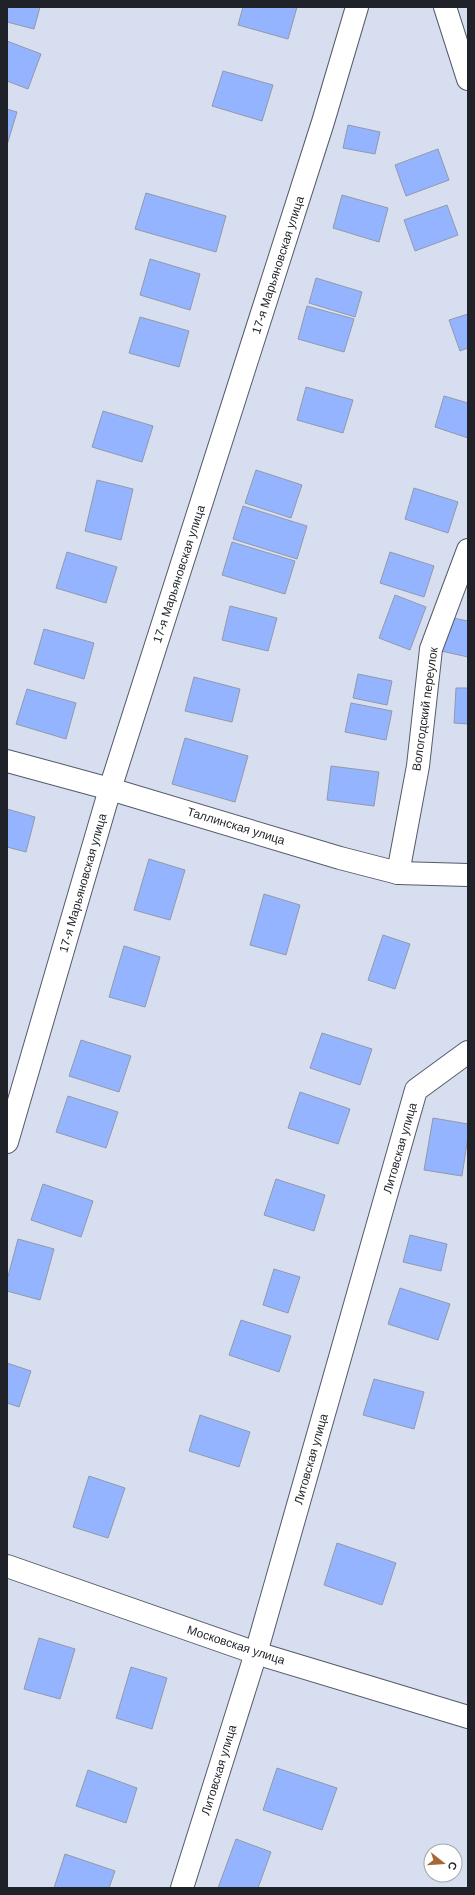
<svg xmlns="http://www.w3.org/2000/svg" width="475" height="1895" font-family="Helvetica,sans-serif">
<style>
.building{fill:#95b4ff;stroke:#9299a9}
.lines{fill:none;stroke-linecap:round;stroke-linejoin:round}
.minor-casing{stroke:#545a69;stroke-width:24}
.minor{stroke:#fff;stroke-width:22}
.labels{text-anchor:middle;stroke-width:3;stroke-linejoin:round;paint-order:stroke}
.street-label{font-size:12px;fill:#1f2228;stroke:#fff}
</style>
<rect width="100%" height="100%" fill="#d7deef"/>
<!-- building -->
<g class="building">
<path d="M 7,7 L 40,7 L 34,29 L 7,22 Z"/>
<path d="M 243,7 L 297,7 L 288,39 L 238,25 Z"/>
<path d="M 7,41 L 41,54 L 28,89 L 7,81 Z"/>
<path d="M 223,71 L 273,85 L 262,121 L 212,106 Z"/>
<path d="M 7,109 L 17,112 L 7,145 Z"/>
<path d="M 348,125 L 380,132 L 375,154 L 343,148 Z"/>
<path d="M 438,149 L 449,180 L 406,196 L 395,165 Z"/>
<path d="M 146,193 L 226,216 L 216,252 L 135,229 Z"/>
<path d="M 342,195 L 388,208 L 379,242 L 333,228 Z"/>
<path d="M 447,205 L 458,235 L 415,251 L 404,220 Z"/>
<path d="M 150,259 L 200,274 L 190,310 L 140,295 Z"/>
<path d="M 316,278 L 362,292 L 355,317 L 309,303 Z"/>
<path d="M 307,306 L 354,319 L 344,352 L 298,339 Z"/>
<path d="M 468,314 L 468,348 L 460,351 L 449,320 Z"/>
<path d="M 140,317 L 189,331 L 179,367 L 129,353 Z"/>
<path d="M 306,387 L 353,400 L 343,433 L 297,420 Z"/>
<path d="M 444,396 L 468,403 L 468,438 L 435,427 Z"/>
<path d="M 103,411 L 153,426 L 142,462 L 92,447 Z"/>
<path d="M 256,470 L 302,485 L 291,518 L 245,503 Z"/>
<path d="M 97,480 L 133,489 L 121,540 L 85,531 Z"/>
<path d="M 414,488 L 458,502 L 448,533 L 405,519 Z"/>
<path d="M 243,506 L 307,526 L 297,559 L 233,539 Z"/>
<path d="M 232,542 L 295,561 L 285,594 L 222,575 Z"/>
<path d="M 67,552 L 117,567 L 106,603 L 56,588 Z"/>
<path d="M 390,552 L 434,566 L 424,597 L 380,583 Z"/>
<path d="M 395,595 L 426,607 L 410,650 L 379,638 Z"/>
<path d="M 230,606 L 277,618 L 268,651 L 222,640 Z"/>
<path d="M 448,617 L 468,621 L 468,657 L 441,651 Z"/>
<path d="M 44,629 L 94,643 L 84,679 L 34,664 Z"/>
<path d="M 358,674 L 392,681 L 387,705 L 353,698 Z"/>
<path d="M 194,677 L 240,689 L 232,722 L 185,711 Z"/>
<path d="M 456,688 L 468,688 L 468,724 L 454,723 Z"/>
<path d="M 27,689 L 76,703 L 66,739 L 16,724 Z"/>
<path d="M 351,703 L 392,711 L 386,740 L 345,732 Z"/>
<path d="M 185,738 L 248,756 L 235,802 L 172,784 Z"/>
<path d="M 331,766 L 379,772 L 374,806 L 327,800 Z"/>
<path d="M 7,809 L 35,817 L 26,852 L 7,847 Z"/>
<path d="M 149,859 L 185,870 L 170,920 L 134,910 Z"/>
<path d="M 264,894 L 300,905 L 286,955 L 250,945 Z"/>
<path d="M 383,935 L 410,944 L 395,989 L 368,980 Z"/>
<path d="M 124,946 L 160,957 L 145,1007 L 109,997 Z"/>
<path d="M 322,1033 L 372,1049 L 360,1085 L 310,1068 Z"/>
<path d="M 81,1040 L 131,1056 L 119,1092 L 69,1076 Z"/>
<path d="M 300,1092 L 350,1109 L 338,1144 L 288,1128 Z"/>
<path d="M 68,1096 L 118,1112 L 106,1148 L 56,1132 Z"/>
<path d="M 433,1118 L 468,1124 L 468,1136 L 462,1176 L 424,1170 Z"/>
<path d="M 276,1179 L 325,1195 L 314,1231 L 264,1215 Z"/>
<path d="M 43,1184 L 93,1201 L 81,1237 L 31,1220 Z"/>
<path d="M 410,1235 L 447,1244 L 441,1271 L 403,1262 Z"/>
<path d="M 18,1239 L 54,1249 L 40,1300 L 7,1291 L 7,1280 Z"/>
<path d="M 274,1269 L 300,1277 L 288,1313 L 263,1305 Z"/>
<path d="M 400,1288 L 450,1304 L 438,1340 L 388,1324 Z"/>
<path d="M 241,1320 L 291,1336 L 279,1372 L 229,1355 Z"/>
<path d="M 7,1363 L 31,1371 L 19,1407 L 7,1403 Z"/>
<path d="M 374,1379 L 424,1392 L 414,1429 L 363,1415 Z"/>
<path d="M 200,1415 L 250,1432 L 239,1467 L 189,1451 Z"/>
<path d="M 89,1476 L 125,1488 L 108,1538 L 73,1527 Z"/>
<path d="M 337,1543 L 396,1563 L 382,1605 L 324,1585 Z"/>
<path d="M 39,1638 L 75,1649 L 60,1699 L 24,1689 Z"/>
<path d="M 131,1667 L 167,1678 L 152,1729 L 116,1718 Z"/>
<path d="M 277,1768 L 337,1788 L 322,1830 L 263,1810 Z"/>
<path d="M 88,1770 L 137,1788 L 126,1823 L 76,1806 Z"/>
<path d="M 236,1839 L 271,1852 L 258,1888 L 218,1888 Z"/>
<path d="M 65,1854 L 115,1871 L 109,1888 L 54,1888 Z"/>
</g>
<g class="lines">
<!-- minor casing -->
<g class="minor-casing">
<g id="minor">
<path d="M 445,7 L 468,79"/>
<path d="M 7,761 L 110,789 L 340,858 L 398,873 L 468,875"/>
<path d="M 398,873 L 418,766 L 431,649 L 468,550"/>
<path d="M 7,1142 L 110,789 L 323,122 L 357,7"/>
<path d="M 7,1566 L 256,1653 L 468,1717"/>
<path d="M 182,1888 L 256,1653 L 416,1090 L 468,1052"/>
</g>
</g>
<!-- minor -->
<use href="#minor" class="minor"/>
</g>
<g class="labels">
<!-- street labels -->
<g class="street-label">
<text transform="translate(278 265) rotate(-72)" y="4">17-я Марьяновская улица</text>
<text transform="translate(179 574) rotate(-72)" y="4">17-я Марьяновская улица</text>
<text transform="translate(425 709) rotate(-82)" y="4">Вологодский переулок</text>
<text transform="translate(236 826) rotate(17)" y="4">Таллинская улица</text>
<text transform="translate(83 883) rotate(-74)" y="4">17-я Марьяновская улица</text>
<text transform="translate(400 1148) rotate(-74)" y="4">Литовская улица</text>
<text transform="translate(311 1459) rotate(-74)" y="4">Литовская улица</text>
<text transform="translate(236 1645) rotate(18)" y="4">Московская улица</text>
<text transform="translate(219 1770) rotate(-73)" y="4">Литовская улица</text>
</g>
</g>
<!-- border -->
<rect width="475" height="1895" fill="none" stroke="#1f2228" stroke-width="16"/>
<!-- north arrow -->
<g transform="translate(443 1863) rotate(107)"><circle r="19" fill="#ffffff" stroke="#a5a7a9"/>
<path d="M0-3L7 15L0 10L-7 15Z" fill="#a86632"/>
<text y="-6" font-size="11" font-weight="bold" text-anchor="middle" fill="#1f2228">С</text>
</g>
</svg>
